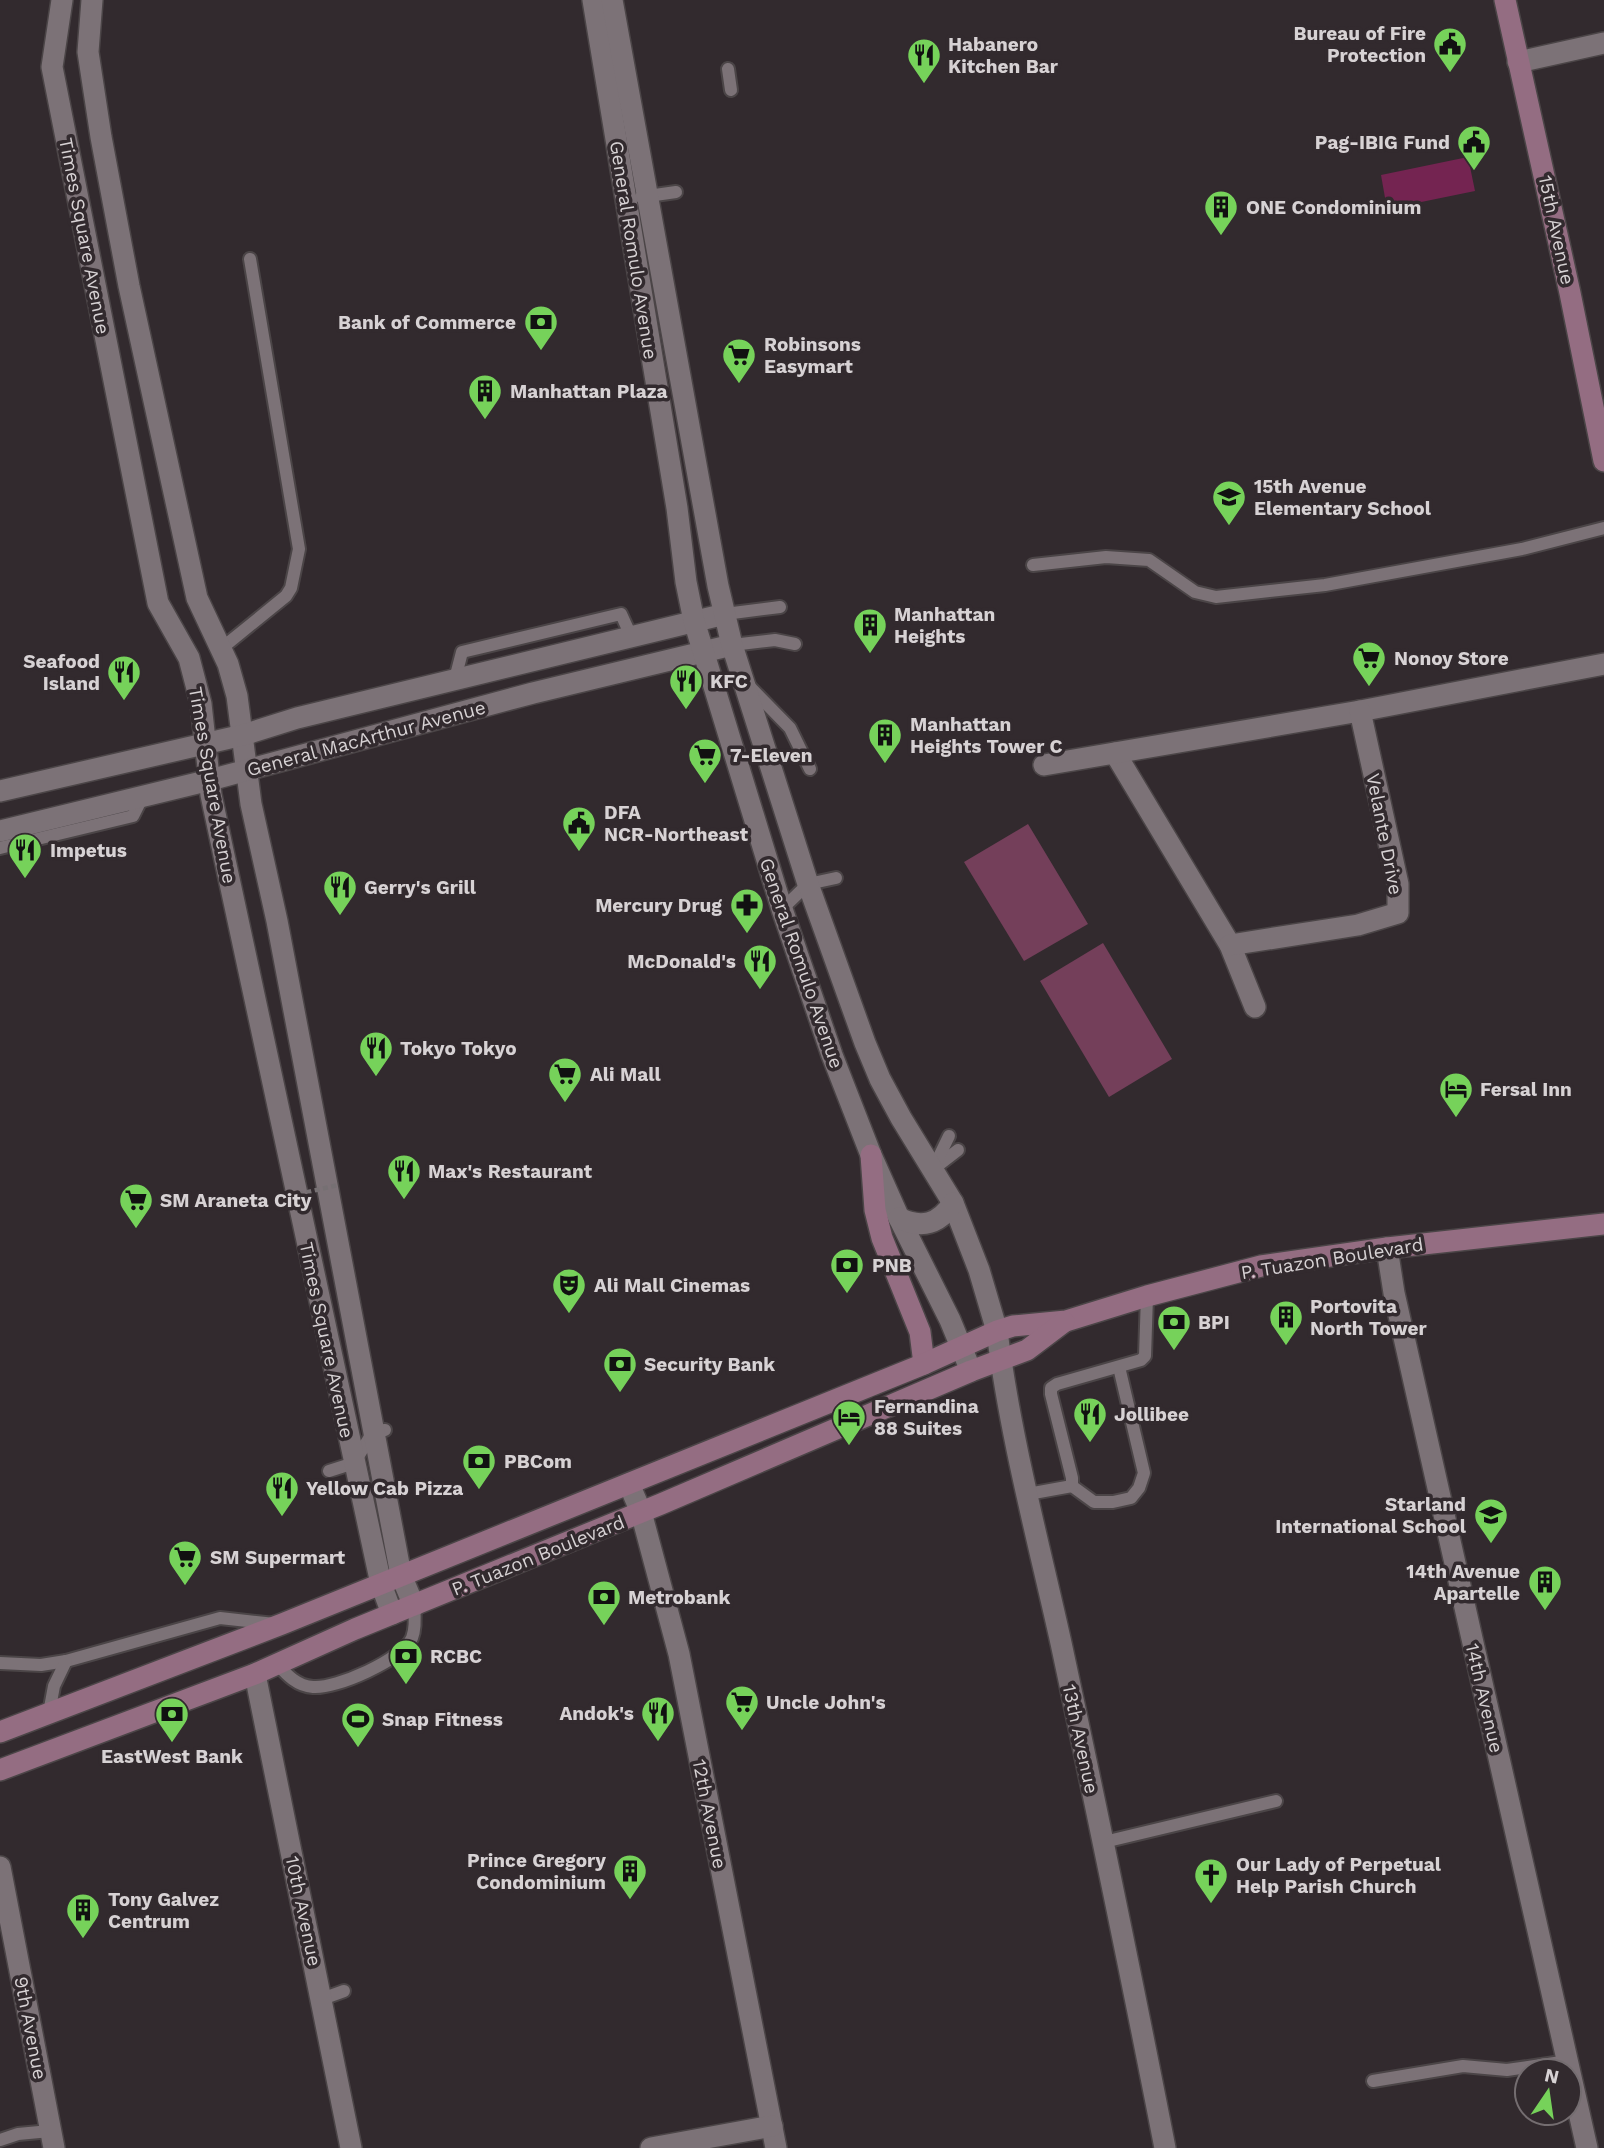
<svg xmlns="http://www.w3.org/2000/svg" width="1604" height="2148" font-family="'Work Sans',sans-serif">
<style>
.green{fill:#743f5a}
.water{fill:#742451}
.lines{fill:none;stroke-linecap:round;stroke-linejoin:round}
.service-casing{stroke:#4b4547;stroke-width:16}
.minor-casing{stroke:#4b4547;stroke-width:24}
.tertiary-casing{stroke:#4b4547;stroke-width:24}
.secondary-casing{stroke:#4b4547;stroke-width:24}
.service{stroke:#7c7277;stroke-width:12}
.minor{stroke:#7c7277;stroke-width:21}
.tertiary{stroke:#7c7277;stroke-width:21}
.secondary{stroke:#946d82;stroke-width:21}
.path-bridge{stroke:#767073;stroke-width:4.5;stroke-dasharray:5 3.5;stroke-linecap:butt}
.labels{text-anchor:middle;stroke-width:7;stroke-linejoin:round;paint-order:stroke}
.poi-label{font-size:19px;font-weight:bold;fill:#d7d2d4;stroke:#322a2e;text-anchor:start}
.street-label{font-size:19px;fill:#d7d2d4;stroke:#322a2e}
</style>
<rect width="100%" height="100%" fill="#322a2e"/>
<!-- green -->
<g class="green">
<path d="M 1028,824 L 1088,924 L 1024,961 L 964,862 Z"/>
<path d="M 1103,943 L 1172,1059 L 1109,1097 L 1040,981 Z"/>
</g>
<!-- water -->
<path class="water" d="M 1468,157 L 1475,191 L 1387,209 L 1381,175 Z"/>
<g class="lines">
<!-- service casing -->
<g class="service-casing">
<g id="service">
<path d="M 728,69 L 731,90"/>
<path d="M 641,197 L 676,192"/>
<path d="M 1033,565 L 1106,557 L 1149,560 L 1195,592 L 1216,597 L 1325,585 L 1522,549 L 1604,528"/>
<path d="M 725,614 L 780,607"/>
<path d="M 732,645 L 775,640 L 795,644"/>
<path d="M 222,648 L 286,596 L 291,588 L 299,549 L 250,259"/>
<path d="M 455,679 L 462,652 L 621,614 L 631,636"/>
<path d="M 749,686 L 790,728 L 810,769"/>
<path d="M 0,848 L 133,816 L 143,796"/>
<path d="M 782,909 L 808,884 L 836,878"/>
<path d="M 936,1167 L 958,1150"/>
<path d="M 933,1169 L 949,1136"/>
<path d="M 329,1471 L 354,1463 L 373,1432 L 385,1430"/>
<path d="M 1072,1486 L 1094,1502 L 1113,1502 L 1131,1498 L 1139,1488 L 1144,1473 L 1119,1367"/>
<path d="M 1028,1494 L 1072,1486 L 1072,1478 L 1051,1394 L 1051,1388 L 1057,1384 L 1141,1360 L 1145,1356 L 1147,1296"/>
<path d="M 0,1663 L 41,1665 L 66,1661 L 220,1618 L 275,1624"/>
<path d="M 277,1664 C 287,1675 297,1686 313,1687 C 336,1689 402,1660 412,1638 C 416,1628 415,1616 414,1606"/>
<path d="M 49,1713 L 54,1686 L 66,1661"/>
<path d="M 1104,1842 L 1276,1801"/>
<path d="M 322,1999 L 344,1991"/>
<path d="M 1373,2081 L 1463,2066 L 1507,2070 L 1568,2061"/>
<path d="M 0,2140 L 18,2134 L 50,2131"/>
</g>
</g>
<!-- minor casing -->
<g class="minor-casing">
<g id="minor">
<path d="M 62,0 L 52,67 L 158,603 L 189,658 L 201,704 L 211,795 L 381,1584 L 392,1614"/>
<path d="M 92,0 L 88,52 L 101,137 L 129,286 L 197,598 L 228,664 L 237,696 L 251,804 L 277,921 L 401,1575 L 414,1606"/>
<path d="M 1518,62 L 1604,43"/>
<path d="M 1115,753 L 1230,945 L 1255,1007"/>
<path d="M 1044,765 L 1360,711 L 1604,664"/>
<path d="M 0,791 L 243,735 L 297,718 L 725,614"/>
<path d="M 0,831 L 210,780 L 533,693 L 732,645"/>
<path d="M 1230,945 L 1358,925 L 1398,913 L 1398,884 L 1360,711"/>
<path d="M 1387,1248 L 1394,1293 L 1587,2148"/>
<path d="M 997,1331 C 1010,1436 1038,1540 1061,1643 C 1097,1811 1132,1979 1165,2148"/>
<path d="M 629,1484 L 641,1512 L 679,1654 L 776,2148"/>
<path d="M 255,1674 L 351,2148"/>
<path d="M 651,2148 L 772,2126"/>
</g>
</g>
<!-- tertiary casing -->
<g class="tertiary-casing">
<g id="tertiary">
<path d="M 593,0 L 677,508 L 686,582 L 694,621 L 782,909 L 832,1055 L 871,1155 L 899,1218 L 950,1320 L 971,1371"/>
<path d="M 612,0 L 718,586 L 732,645 L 808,884 L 865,1043 L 880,1079 L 901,1118 L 953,1203 L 979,1270 L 997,1331"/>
<path d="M 899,1218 C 922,1229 939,1224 953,1203"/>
<path d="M 0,1867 L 54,2148"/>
</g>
</g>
<!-- secondary casing -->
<g class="secondary-casing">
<g id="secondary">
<path d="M 1505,0 L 1570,293 L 1604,461"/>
<path d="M 871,1155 L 875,1210 L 882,1238 L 920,1332 L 924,1364"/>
<path d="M 0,1732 L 282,1624 L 924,1364 L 997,1331 L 1013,1326 L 1066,1321 L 1147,1296 L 1261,1266 L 1387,1248 L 1604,1224"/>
<path d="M 0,1770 L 255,1674 L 355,1629 L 661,1504 L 971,1371 L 1027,1350 L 1064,1322"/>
</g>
</g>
<!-- service -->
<use href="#service" class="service"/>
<!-- minor -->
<use href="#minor" class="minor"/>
<!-- tertiary -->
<use href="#tertiary" class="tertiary"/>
<!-- secondary -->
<use href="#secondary" class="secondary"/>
<!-- path-bridge -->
<path class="path-bridge" d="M 265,1202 L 338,1185"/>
</g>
<!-- icons -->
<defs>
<g id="civic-pin" transform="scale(1.75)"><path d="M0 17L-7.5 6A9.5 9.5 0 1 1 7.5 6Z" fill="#76d25a" stroke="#322a2e"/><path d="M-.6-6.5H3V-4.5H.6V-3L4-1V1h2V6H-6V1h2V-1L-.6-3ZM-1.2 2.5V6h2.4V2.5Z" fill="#111"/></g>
<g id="restaurant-pin" transform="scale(1.75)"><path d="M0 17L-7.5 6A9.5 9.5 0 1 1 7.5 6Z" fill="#76d25a" stroke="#322a2e"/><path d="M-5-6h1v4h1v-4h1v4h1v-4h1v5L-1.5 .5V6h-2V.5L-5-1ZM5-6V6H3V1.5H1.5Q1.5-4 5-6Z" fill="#111"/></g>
<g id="building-pin" transform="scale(1.75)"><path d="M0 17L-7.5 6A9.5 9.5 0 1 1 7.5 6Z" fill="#76d25a" stroke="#322a2e"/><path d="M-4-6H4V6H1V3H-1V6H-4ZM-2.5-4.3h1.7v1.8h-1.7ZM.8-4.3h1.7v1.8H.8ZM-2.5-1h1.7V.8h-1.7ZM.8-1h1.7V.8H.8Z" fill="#111"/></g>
<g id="bank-pin" transform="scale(1.75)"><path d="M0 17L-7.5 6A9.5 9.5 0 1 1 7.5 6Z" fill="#76d25a" stroke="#322a2e"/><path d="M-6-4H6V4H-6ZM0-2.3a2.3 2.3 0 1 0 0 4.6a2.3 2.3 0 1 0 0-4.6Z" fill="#111"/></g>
<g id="supermarket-pin" transform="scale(1.75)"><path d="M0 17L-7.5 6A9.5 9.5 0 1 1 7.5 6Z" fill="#76d25a" stroke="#322a2e"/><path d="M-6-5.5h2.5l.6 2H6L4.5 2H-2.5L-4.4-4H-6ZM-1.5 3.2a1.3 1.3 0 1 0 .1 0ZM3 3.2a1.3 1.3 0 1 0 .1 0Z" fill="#111"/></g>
<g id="school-pin" transform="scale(1.75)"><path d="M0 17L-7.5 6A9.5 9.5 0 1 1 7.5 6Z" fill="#76d25a" stroke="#322a2e"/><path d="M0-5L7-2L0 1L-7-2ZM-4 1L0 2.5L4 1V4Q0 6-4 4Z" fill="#111"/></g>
<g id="pharmacy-pin" transform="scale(1.75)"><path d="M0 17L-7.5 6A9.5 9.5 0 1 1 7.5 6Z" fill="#76d25a" stroke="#322a2e"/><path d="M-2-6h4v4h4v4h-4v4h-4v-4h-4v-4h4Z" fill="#111"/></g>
<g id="hotel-pin" transform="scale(1.75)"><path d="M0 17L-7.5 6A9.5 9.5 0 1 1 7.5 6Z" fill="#76d25a" stroke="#322a2e"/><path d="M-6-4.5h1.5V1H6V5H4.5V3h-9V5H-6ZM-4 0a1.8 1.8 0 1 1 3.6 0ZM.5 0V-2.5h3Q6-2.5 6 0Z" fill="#111"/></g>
<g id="theatre-pin" transform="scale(1.75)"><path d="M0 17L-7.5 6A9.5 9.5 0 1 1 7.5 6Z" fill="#76d25a" stroke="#322a2e"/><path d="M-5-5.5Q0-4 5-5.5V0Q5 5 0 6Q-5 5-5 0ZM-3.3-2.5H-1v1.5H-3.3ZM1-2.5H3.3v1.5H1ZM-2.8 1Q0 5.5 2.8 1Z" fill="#111"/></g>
<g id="stadium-pin" transform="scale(1.75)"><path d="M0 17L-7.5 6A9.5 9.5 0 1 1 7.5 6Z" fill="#76d25a" stroke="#322a2e"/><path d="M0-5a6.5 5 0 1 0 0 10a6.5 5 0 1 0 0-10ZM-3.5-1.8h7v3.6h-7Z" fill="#111"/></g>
<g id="church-pin" transform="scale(1.75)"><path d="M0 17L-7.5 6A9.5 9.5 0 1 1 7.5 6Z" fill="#76d25a" stroke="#322a2e"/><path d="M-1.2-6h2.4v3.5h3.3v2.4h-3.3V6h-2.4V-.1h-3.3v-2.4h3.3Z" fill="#111"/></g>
</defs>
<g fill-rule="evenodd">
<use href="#civic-pin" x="1450" y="44"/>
<use href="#restaurant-pin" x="924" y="55"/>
<use href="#civic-pin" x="1474" y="142"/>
<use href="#building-pin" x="1221" y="207"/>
<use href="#bank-pin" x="541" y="322"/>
<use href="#supermarket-pin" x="739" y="355"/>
<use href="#building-pin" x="485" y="391"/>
<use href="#school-pin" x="1229" y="497"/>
<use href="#building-pin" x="870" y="625"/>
<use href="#supermarket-pin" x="1369" y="658"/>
<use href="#restaurant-pin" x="124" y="672"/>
<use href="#restaurant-pin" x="686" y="681"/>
<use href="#building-pin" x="885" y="735"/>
<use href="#supermarket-pin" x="705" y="755"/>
<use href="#civic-pin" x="579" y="823"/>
<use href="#restaurant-pin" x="25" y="850"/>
<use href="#restaurant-pin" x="340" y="887"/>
<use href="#pharmacy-pin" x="747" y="905"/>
<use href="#restaurant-pin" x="760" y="961"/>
<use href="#restaurant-pin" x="376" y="1048"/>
<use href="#supermarket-pin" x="565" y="1074"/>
<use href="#hotel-pin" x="1456" y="1089"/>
<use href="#restaurant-pin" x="404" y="1171"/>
<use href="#supermarket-pin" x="136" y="1200"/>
<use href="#bank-pin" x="847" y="1265"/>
<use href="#theatre-pin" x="569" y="1285"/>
<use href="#building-pin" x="1286" y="1317"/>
<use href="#bank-pin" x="1174" y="1322"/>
<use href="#bank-pin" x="620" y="1364"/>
<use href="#restaurant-pin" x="1090" y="1414"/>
<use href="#hotel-pin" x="849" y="1417"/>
<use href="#bank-pin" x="479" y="1461"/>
<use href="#restaurant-pin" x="282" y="1488"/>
<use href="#school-pin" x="1491" y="1515"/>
<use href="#supermarket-pin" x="185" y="1557"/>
<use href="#building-pin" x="1545" y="1582"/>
<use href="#bank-pin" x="604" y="1597"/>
<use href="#bank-pin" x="406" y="1656"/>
<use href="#supermarket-pin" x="742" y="1702"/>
<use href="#restaurant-pin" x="658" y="1713"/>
<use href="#bank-pin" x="172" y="1714"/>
<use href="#stadium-pin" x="358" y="1719"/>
<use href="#building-pin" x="630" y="1871"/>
<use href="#church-pin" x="1211" y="1875"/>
<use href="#building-pin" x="83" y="1910"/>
</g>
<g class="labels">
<!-- poi labels -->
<g class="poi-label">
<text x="1426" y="40" text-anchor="end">Bureau of Fire<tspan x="1426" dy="22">Protection</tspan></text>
<text x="948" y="51">Habanero<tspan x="948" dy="22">Kitchen Bar</tspan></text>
<text x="1450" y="149" text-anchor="end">Pag-IBIG Fund</text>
<text x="1246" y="214">ONE Condominium</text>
<text x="516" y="329" text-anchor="end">Bank of Commerce</text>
<text x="764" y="351">Robinsons<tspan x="764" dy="22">Easymart</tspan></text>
<text x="510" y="398">Manhattan Plaza</text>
<text x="1254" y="493">15th Avenue<tspan x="1254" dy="22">Elementary School</tspan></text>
<text x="894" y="621">Manhattan<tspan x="894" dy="22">Heights</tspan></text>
<text x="1394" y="665">Nonoy Store</text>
<text x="100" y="668" text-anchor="end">Seafood<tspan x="100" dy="22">Island</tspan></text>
<text x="710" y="688">KFC</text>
<text x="910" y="731">Manhattan<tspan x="910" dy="22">Heights Tower C</tspan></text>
<text x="730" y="762">7-Eleven</text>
<text x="604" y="819">DFA<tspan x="604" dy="22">NCR-Northeast</tspan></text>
<text x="50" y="857">Impetus</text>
<text x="364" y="894">Gerry's Grill</text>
<text x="722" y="912" text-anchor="end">Mercury Drug</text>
<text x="736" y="968" text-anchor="end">McDonald's</text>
<text x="400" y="1055">Tokyo Tokyo</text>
<text x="590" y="1081">Ali Mall</text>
<text x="1480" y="1096">Fersal Inn</text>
<text x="428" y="1178">Max's Restaurant</text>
<text x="160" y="1207">SM Araneta City</text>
<text x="872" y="1272">PNB</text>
<text x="594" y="1292">Ali Mall Cinemas</text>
<text x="1310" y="1313">Portovita<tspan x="1310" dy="22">North Tower</tspan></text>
<text x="1198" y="1329">BPI</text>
<text x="644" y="1371">Security Bank</text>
<text x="874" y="1413">Fernandina<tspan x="874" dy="22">88 Suites</tspan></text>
<text x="1114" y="1421">Jollibee</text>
<text x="504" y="1468">PBCom</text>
<text x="306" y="1495">Yellow Cab Pizza</text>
<text x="1466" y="1511" text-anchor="end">Starland<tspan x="1466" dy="22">International School</tspan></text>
<text x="210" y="1564">SM Supermart</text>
<text x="1520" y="1578" text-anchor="end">14th Avenue<tspan x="1520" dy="22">Apartelle</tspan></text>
<text x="628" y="1604">Metrobank</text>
<text x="430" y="1663">RCBC</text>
<text x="766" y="1709">Uncle John's</text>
<text x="634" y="1720" text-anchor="end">Andok's</text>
<text x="382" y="1726">Snap Fitness</text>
<text x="172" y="1763" text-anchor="middle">EastWest Bank</text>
<text x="606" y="1867" text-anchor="end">Prince Gregory<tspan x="606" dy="22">Condominium</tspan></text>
<text x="1236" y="1871">Our Lady of Perpetual<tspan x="1236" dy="22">Help Parish Church</tspan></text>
<text x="108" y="1906">Tony Galvez<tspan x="108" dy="22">Centrum</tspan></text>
</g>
<!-- street labels -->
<g class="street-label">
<text transform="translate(1557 230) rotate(78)" y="7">15th Avenue</text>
<text transform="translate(85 236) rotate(79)" y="7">Times Square Avenue</text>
<text transform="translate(634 250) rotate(81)" y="7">General Romulo Avenue</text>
<text transform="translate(366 738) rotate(-15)" y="7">General MacArthur Avenue</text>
<text transform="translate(213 785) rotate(80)" y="7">Times Square Avenue</text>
<text transform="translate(1385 834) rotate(79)" y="7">Velante Drive</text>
<text transform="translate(802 963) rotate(71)" y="7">General Romulo Avenue</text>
<text transform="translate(1332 1258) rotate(-9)" y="7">P. Tuazon Boulevard</text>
<text transform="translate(327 1340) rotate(78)" y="7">Times Square Avenue</text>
<text transform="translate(538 1555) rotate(-22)" y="7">P. Tuazon Boulevard</text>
<text transform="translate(1485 1698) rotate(77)" y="7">14th Avenue</text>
<text transform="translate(1081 1739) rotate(78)" y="7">13th Avenue</text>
<text transform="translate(710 1814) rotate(79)" y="7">12th Avenue</text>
<text transform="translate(304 1911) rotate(78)" y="7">10th Avenue</text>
<text transform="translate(31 2028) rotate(79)" y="7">9th Avenue</text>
</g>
</g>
<!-- north arrow -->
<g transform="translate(1548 2092) rotate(13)"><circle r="33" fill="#322a2e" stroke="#746d70" stroke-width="2"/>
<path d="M0-5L12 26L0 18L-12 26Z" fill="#76d25a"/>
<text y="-10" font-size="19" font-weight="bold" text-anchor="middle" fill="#d7d2d4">N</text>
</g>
</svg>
